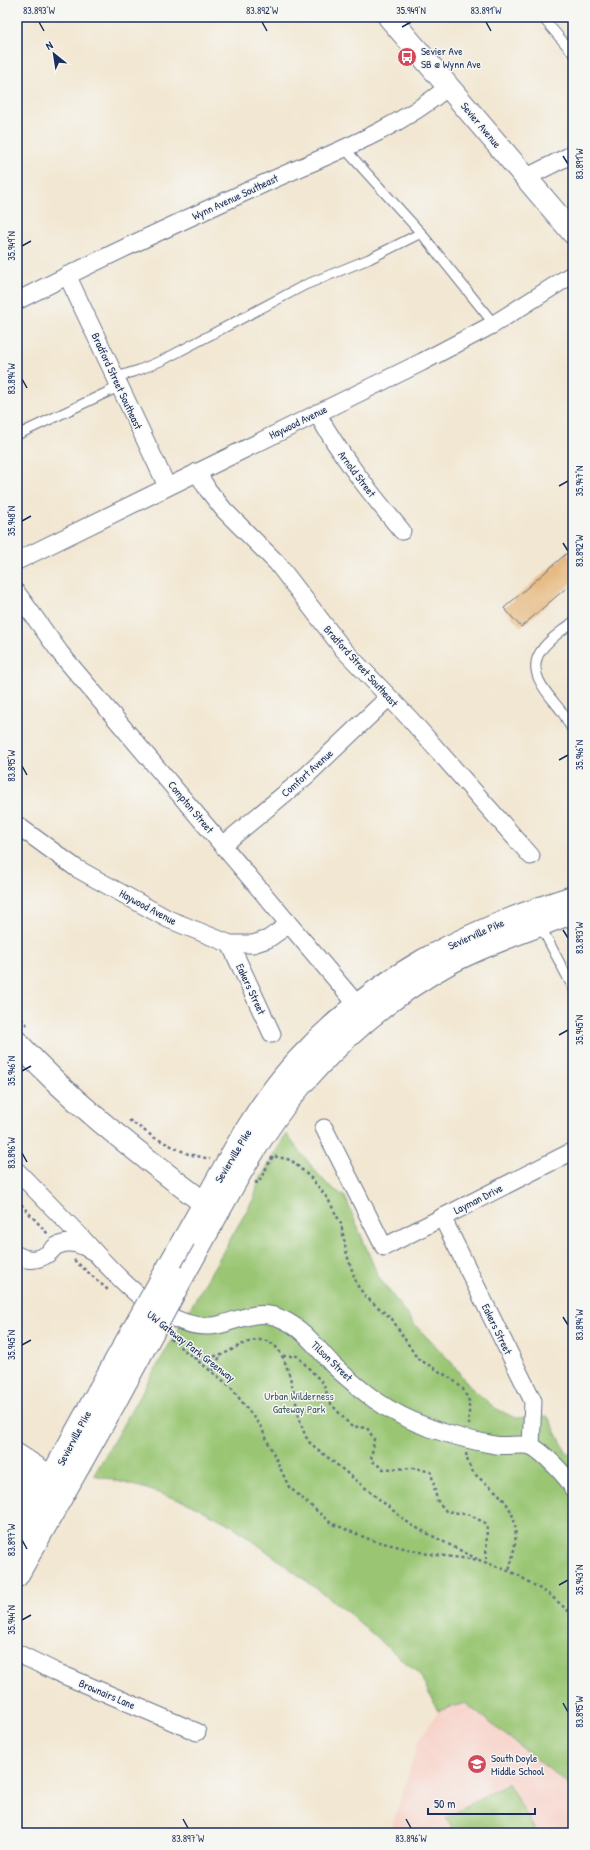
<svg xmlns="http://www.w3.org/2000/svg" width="590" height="1850" font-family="'Patrick Hand',sans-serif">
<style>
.built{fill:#f7d1c8}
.green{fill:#9ac673;stroke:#5a7a68}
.building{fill:#e6ba82}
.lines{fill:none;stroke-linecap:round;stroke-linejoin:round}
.lane-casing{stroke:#666f87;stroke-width:11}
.street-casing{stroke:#666f87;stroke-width:19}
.secondary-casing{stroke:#666f87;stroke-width:24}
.highway-casing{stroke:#666f87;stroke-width:24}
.path{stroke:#666f87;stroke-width:2.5;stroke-dasharray:3 3;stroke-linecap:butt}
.lane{stroke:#fff;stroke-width:9}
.street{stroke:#fff;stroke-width:17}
.secondary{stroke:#fff;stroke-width:22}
.highway{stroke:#fff;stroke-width:22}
.secondary-bridge-casing{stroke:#666f87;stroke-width:24;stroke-linecap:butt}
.secondary-bridge{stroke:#fff;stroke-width:22}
.ticks{fill:none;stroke:#1b2f5e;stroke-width:1.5}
.labels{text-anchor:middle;stroke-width:3;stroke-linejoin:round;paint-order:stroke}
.poi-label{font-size:11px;fill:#1b2f5e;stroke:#f6f6f2;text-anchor:start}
.street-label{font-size:11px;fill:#1b2f5e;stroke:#f6f6f2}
.park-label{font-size:11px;fill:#415c64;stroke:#f6f6f2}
.neatline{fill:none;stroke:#1b2f5e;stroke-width:1.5}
.ticks-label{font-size:10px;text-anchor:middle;fill:#1b2f5e}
</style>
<rect width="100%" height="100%" fill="#f6f6f2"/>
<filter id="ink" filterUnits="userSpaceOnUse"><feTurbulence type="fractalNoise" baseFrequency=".025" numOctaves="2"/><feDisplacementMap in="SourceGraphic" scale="8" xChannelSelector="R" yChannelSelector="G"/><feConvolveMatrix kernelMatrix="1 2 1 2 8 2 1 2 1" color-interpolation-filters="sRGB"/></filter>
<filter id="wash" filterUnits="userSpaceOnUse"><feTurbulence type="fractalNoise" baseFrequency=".012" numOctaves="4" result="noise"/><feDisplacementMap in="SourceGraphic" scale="16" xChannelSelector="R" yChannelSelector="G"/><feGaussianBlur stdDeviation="0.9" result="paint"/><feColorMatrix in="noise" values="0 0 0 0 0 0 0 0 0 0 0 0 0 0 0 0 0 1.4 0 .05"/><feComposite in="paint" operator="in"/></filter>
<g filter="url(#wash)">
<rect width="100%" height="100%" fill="#f2e7d2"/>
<!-- built -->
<path class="built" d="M 465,1703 L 573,1788 L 573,1833 L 390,1833 L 418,1743 L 438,1711 Z"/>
<!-- green -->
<g class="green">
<path d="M 286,1134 L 317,1173 L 328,1185 L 345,1197 L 378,1276 L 413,1323 L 451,1362 L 469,1386 L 495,1408 L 515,1418 L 548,1417 L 567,1453 L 573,1456 L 573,1788 L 465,1703 L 438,1711 L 420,1675 L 345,1610 L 233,1526 L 191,1504 L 144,1488 L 94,1475 L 254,1198 L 258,1183 Z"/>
<path d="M 508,1783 L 537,1833 L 455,1833 L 446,1818 Z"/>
</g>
<g id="blocks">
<!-- building -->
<path class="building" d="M 567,553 L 573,560 L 573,582 L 521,627 L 504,608 Z"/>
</g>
</g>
<g filter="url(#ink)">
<use href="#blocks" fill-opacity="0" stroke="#666f87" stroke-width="1"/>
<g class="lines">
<!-- lane casing -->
<g class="lane-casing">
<g id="lane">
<path d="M 542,17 L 573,53"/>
<path d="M 345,149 L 421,233 L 494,324"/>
<path d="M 17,435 L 112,390 L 123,375 L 139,370 L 163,360 L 305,285 L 369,259 L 421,233"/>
<path d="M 573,622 C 562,631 546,641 539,654 C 527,675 551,697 562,712 C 566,718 569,725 573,731"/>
<path d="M 540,925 L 573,988"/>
</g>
</g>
<!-- street casing -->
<g class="street-casing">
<g id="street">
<path d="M 525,178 L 573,154"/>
<path d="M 67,275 L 167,486"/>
<path d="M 17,301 C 97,260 179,222 261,185 C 324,156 394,132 448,87"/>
<path d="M 317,413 C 340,455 371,494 402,531"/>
<path d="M 197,472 L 208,490 L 224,510 L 277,563 L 343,649 L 410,719 L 531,856"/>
<path d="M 17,561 L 422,362 L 494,324 L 573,274"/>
<path d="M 17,593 L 61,654 L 365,1014"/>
<path d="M 17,825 L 76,868 L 168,919 L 230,944 L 253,944 L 268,939 L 288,925"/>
<path d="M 223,845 L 305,777 L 388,698"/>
<path d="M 230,944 L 272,1034"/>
<path d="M 324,1128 L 384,1247 L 573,1151"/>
<path d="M 17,1171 L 83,1239 C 113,1273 167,1335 218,1325 C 240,1320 259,1308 282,1319 C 303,1328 318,1349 333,1365 C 346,1377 361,1390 375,1400 C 411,1425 452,1437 495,1445 C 505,1447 523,1443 531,1446 C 542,1451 569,1478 573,1489"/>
<path d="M 442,1217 L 533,1401 L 531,1446"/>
<path d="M 17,1255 C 28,1262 39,1260 49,1253 C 52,1250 55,1246 59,1245 C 71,1240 82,1245 92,1251"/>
<path d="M 17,1653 L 54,1671 L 197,1732"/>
</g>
</g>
<!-- secondary casing -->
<g class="secondary-casing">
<g id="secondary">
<path d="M 389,17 L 573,233"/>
<path d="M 184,1239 C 219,1179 250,1112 298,1060 C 375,976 466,931 573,897"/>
<path d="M 182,1278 C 218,1214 254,1140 301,1085 C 343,1037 392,995 448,964 C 488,942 531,930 573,912"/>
<path d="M 17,1539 L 98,1392"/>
<path d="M 17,1576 L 114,1404"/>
</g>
</g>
<!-- highway casing -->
<g class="highway-casing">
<g id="highway">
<path d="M 17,1042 C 73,1104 139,1153 205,1204"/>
<path d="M 17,1455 L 52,1478"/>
<path d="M 17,1462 C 27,1474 32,1494 34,1509"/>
</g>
</g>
<!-- path -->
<g class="path">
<path d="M 17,1014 L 29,1027"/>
<path d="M 129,1120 L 155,1138 L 188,1154 L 210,1159"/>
<path d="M 255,1182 L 258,1183 L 273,1156 L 291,1160 L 311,1178 L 328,1199 L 341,1224 L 347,1255 L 357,1285 L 366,1297 L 392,1319 L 417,1358 L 452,1379 L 463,1389 L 469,1401 L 469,1425"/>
<path d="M 17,1200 L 48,1234"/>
<path d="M 74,1260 L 108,1290"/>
<path d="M 170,1339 L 230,1386 L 261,1427 L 289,1487 L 331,1523 L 371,1540 L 428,1554 L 479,1560 L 516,1574 L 550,1595 L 573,1615"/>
<path d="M 283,1356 L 297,1356 L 323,1383 L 331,1404 L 351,1426 L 367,1428 L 374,1439 L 371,1460 L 383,1469 L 415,1468 L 431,1472 L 437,1500 L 446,1511 L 470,1515 L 487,1524 L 486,1563"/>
<path d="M 196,1358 C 204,1357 213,1357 221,1355 C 233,1350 245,1341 258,1340 C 296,1337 291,1420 310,1443 L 411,1525 L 477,1559"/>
<path d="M 213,1371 L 220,1356"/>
<path d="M 466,1453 C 469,1474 479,1477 493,1489 C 522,1514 518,1538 509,1571"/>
</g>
<!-- lane -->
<use href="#lane" class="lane"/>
<!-- street -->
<use href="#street" class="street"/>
<!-- secondary -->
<use href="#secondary" class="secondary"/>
<!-- highway -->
<use href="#highway" class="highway"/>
<!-- secondary-bridge casing -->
<g class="secondary-bridge-casing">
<g id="secondary-bridge">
<path d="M 98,1392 L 184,1239"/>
<path d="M 114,1404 L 182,1278"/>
</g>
</g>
<!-- secondary-bridge -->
<use href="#secondary-bridge" class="secondary-bridge"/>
</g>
</g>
<!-- ticks -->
<path class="ticks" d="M 39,22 L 44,31M 262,22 L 267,31M 486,22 L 491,31M 402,27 L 411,22M 563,156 L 568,164M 22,246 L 31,241M 22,379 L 27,388M 559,486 L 568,481M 22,521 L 31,516M 563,543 L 568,551M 559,760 L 568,755M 22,766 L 27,775M 563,930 L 568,938M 559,1035 L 568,1030M 22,1071 L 31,1066M 22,1153 L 27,1162M 563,1317 L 568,1325M 22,1345 L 31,1340M 22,1540 L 27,1549M 559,1585 L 568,1580M 22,1620 L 31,1615M 563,1703 L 568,1712M 183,1819 L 188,1828M 406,1819 L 411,1828"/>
<!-- icons -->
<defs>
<g id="bus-disc" transform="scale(1)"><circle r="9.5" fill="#d1495b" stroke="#f6f6f2"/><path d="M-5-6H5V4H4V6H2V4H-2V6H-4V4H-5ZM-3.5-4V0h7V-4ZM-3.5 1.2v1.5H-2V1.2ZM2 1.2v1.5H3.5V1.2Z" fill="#fff"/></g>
<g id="school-disc" transform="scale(1)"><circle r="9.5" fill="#d1495b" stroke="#f6f6f2"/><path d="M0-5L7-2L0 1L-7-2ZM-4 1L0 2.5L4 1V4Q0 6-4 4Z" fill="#fff"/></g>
</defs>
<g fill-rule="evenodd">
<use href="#bus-disc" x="407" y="57"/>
<use href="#school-disc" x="477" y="1764"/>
</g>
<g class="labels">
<!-- poi labels -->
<g class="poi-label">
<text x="421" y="55">Sevier Ave<tspan x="421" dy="13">SB @ Wynn Ave</tspan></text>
<text x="491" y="1762">South Doyle<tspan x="491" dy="13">Middle School</tspan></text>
</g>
<!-- street labels -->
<g class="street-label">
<text transform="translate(481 125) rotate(50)" y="4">Sevier Avenue</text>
<text transform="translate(235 197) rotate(-25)" y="4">Wynn Avenue Southeast</text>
<text transform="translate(117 381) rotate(65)" y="4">Bradford Street Southeast</text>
<text transform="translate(298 422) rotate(-26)" y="4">Haywood Avenue</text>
<text transform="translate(357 474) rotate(53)" y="4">Arnold Street</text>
<text transform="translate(361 666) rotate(48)" y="4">Bradford Street Southeast</text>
<text transform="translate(307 773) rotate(-42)" y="4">Comfort Avenue</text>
<text transform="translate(191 807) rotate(50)" y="4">Compton Street</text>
<text transform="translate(148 907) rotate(28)" y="4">Haywood Avenue</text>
<text transform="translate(476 934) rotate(-24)" y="4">Sevierville Pike</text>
<text transform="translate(251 989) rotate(65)" y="4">Eakers Street</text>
<text transform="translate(233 1156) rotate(-59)" y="4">Sevierville Pike</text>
<text transform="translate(478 1199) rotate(-27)" y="4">Layman Drive</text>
<text transform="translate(497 1329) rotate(64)" y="4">Eakers Street</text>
<text transform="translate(191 1346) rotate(38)" y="4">UW Gateway Park Greenway</text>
<text transform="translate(332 1361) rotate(44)" y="4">Tilson Street</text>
<text transform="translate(74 1438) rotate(-62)" y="4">Sevierville Pike</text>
<text transform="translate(107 1694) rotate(23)" y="4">Brownairs Lane</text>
</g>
<!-- park labels -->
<g class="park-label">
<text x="299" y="1400">Urban Wilderness<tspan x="299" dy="13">Gateway Park</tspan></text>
</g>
</g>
<!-- margin -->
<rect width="590" height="1850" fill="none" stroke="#f6f6f2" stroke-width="44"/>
<!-- north arrow -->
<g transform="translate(54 54) rotate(330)" stroke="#f6f6f2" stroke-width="3" paint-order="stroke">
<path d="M0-3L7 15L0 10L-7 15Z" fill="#1b2f5e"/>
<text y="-6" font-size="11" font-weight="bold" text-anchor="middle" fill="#1b2f5e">N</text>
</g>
<!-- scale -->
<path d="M428 1808v6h107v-6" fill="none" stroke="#1b2f5e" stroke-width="2"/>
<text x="434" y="1808" font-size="12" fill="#1b2f5e" stroke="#f6f6f2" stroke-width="3" paint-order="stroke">50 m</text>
<rect x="22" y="22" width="546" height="1806" class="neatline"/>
<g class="ticks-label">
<text x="39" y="14">83.893°W</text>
<text x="262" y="14">83.892°W</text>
<text x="411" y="14">35.949°N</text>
<text x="486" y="14">83.891°W</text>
<text transform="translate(579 164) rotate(-90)" y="4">83.891°W</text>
<text transform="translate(11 246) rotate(-90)" y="4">35.949°N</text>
<text transform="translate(11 379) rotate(-90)" y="4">83.894°W</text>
<text transform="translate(579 481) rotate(-90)" y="4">35.947°N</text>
<text transform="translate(11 521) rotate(-90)" y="4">35.948°N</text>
<text transform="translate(579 551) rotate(-90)" y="4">83.892°W</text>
<text transform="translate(579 755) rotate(-90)" y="4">35.946°N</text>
<text transform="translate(11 766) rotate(-90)" y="4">83.895°W</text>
<text transform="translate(579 938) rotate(-90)" y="4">83.893°W</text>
<text transform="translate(579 1030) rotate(-90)" y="4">35.945°N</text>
<text transform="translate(11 1071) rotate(-90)" y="4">35.946°N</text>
<text transform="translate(11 1153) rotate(-90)" y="4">83.896°W</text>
<text transform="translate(579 1325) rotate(-90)" y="4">83.894°W</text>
<text transform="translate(11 1345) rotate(-90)" y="4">35.945°N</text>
<text transform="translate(11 1540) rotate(-90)" y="4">83.897°W</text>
<text transform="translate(579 1580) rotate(-90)" y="4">35.943°N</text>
<text transform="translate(11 1620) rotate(-90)" y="4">35.944°N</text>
<text transform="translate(579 1712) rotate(-90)" y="4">83.895°W</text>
<text x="188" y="1842">83.897°W</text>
<text x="411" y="1842">83.896°W</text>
</g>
</svg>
